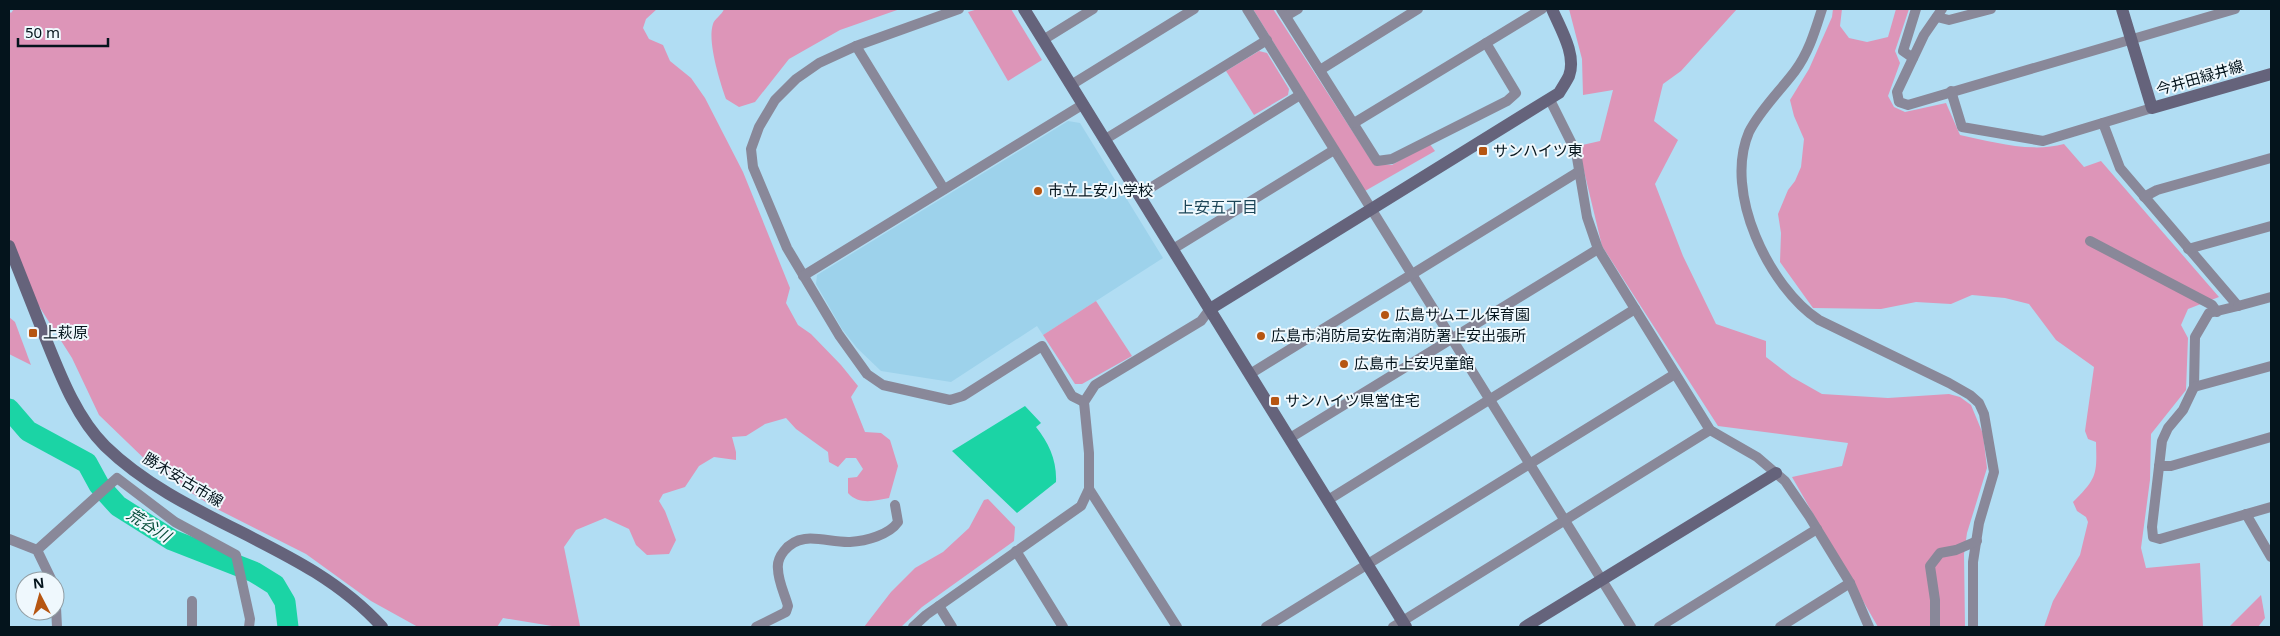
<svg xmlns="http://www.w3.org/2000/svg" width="2280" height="636" font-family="'Noto Sans','Noto Sans JP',sans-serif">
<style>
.built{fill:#9dd2eb}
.green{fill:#dd95b8}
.water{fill:#1bd4a5}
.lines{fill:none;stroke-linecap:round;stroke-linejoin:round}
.river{stroke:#1bd4a5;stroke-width:21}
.street{stroke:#898899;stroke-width:10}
.secondary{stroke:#65637b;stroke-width:12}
.poi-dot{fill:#b65612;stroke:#eff8fd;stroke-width:2}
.labels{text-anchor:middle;stroke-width:4;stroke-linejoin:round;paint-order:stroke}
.street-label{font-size:15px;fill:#04141c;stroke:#eff8fd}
.poi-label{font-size:15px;fill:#04141c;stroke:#eff8fd;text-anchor:start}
.neighbourhood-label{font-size:16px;fill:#1c4658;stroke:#eff8fd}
.water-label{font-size:16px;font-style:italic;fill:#064d3a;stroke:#eff8fd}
</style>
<rect width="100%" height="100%" fill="#b1ddf3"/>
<!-- built -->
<path class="built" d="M 1068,121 L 1080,123 L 1163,258 L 1043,335 L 1037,326 L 951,382 L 881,371 L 857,348 L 842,329 L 816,284 L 817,275 Z"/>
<!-- green -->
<g class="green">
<path d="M 14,9 L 657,9 L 646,19 L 643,28 L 649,39 L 663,45 L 670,61 L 691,78 L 705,98 L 743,172 L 790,288 L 786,303 L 798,325 L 811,334 L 841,365 L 858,386 L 851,397 L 865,432 L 881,433 L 890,440 L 898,466 L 889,498 C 874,501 859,505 848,493 L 848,478 L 857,477 L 863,469 L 856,458 L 846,458 L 838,467 L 829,462 L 828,452 L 796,429 L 786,418 L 765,424 L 746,436 L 732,437 L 736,452 L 736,460 L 714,457 L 699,466 L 685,487 L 663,494 L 659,501 L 665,511 L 676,540 L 669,554 L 647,555 L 636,545 L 629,529 L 605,518 L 576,530 L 564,547 L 580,626 L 558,627 L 503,618 L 497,627 L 418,627 L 371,601 L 306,554 L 215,508 L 156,470 L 99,415 L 72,358 L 9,259 L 9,11 L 11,13 Z"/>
<path d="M 724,9 L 900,9 L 840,30 L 789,59 L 755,102 L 739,107 L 726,99 C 720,82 707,41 713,24 C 714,19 722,15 724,9 Z"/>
<path d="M 978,9 L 1011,9 L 1042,60 L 1008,81 L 968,12 Z"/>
<path d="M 1253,9 L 1273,9 L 1373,163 L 1392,165 L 1429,143 L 1435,151 L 1365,191 Z"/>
<path d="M 1569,9 L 1737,9 L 1681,71 L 1663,84 L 1654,121 L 1678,140 L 1655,184 L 1683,256 L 1716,324 L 1766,341 L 1766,357 L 1792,377 L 1822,394 L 1888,398 L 1949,394 L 1960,397 L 1971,405 L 1983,434 L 1987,468 L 1967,533 L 1964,554 L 1965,627 L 1878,627 L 1792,477 L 1842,466 L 1848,443 L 1718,426 L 1602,246 L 1578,146 L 1600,141 L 1613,90 L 1583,95 L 1582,59 Z"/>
<path d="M 1833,9 L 1842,9 L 1840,26 L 1849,38 L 1867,42 L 1888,37 L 1896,9 L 1909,9 L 1895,51 L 1900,63 L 1888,96 L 1894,107 L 1905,112 L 1946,103 L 1960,135 C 1993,142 2031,153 2064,144 L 2084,167 L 2101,161 L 2219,297 L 2188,309 L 2181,325 L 2188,338 L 2186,390 L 2151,434 L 2150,480 L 2141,548 L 2146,568 L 2200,563 L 2203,627 L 2044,627 L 2053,601 L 2080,555 L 2088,522 L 2086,517 L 2077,511 L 2073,502 C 2097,478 2097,475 2096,442 L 2088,439 L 2085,431 L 2094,367 L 2056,340 L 2029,304 L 2005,298 L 1972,295 L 1951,304 L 1916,302 L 1881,309 L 1813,308 L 1780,262 L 1781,233 L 1778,214 L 1788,190 L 1795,181 L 1801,167 L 1804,139 L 1794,116 L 1790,100 L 1809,69 L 1832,17 Z"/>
<path d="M 1259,51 L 1267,53 L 1289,89 L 1288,95 L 1254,115 L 1226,71 Z"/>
<path d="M 1096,301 L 1132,356 L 1082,384 L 1075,384 L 1043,335 Z"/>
<path d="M 9,317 L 15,322 L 31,365 L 9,354 Z"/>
<path d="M 988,499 L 1015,527 L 1014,541 L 922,607 L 901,627 L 864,627 L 891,592 L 915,568 L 943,552 L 969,528 L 984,500 Z"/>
<path d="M 2261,595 L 2265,618 L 2258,627 L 2229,627 Z"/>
</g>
<!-- water -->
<path class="water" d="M 1025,406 L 1041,423 L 1036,427 C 1049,443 1057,461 1056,482 L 1017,513 L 952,451 Z"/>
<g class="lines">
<!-- river -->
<path class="river" d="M 9,409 L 28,431 L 87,463 L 99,485 L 118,506 L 172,540 L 254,572 L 275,585 L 285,602 L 288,627"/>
<!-- street -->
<g class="street">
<path d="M 959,9 L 856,46 L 819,63 L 796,79 L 775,100 L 759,127 L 751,149 L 753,167 L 787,248 L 839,335 L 867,374 L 883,385 L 950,400 L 963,396 L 1042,346 L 1072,396 L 1084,402"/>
<path d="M 1247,9 L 1631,627"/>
<path d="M 1281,9 L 1377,161 L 1392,159 L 1507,101 L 1516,93 L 1486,43 L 1542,9"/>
<path d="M 1822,9 C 1815,31 1809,52 1795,71 C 1780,91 1760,110 1749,132 C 1723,192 1769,287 1819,320 L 1949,383 L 1970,395 L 1979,403 L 1984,414 L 1994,472 L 1979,523 L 1973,562 L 1973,627"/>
<path d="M 1942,9 L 1924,35 L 1897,92 L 1899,102 L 1908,105 L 2235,9"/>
<path d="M 1286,16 L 1298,9"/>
<path d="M 1937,17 L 1949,20 L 1991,9"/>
<path d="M 1043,40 L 1093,9"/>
<path d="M 856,46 L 944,189"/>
<path d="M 1913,58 L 1903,51 L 1916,9"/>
<path d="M 1320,70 L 1418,9"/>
<path d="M 1071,85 L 1194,9"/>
<path d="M 1951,91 L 1962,127 L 2043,141 L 2152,108"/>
<path d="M 1550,100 L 1576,152 L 1587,217 L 1598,249 L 1710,430 L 1757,457 L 1785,481 L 1809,516 L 1850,583 L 1869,627"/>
<path d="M 1354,123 L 1486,43"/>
<path d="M 2103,123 L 2120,168 L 2238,306 L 2209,313 L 2195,337 L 2194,387 L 2183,410 L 2168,428 L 2162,441 L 2152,527 L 2153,537 L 2160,539 L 2271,507"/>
<path d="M 1104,140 L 1267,40"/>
<path d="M 1139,195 L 1300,95"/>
<path d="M 2144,197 L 2157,190 L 2271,158"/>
<path d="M 2090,241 L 2212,305 L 2217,312"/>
<path d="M 1173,249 L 1334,150"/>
<path d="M 2188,249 L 2271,226"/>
<path d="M 803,276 L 1082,105"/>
<path d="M 2238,306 L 2271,297"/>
<path d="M 1250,374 L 1578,172"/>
<path d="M 2194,387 L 2271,366"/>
<path d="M 1290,438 L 1598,249"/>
<path d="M 2159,466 L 2171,466 L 2271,437"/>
<path d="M 1089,489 L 1177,627"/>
<path d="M 1328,500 L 1635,309"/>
<path d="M 2246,514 L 2271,557"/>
<path d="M 9,539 L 37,550 L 52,581"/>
<path d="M 37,550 L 117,478 L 175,522 L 236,555 L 250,619 L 249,627"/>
<path d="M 1016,551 L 1063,627"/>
<path d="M 55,588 L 57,627"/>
<path d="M 192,601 L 192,627"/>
<path d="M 939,606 L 952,627"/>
<path d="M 756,627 L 786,612 L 788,606 C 785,595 778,581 778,569 C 777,562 780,556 784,551 C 801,529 827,543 850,542 C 866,541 889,535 898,522 L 895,505"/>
<path d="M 913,627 L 926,615 L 1081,506 L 1089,489 L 1089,453 L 1084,402 L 1095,385 L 1201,321 L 1210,309"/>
<path d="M 1266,627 L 1675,374"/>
<path d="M 1393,627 L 1710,430"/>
<path d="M 1659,627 L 1817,529"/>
<path d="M 1780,627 L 1850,583"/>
<path d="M 1935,627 L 1935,600 L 1930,566 L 1940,553 L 1956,550 L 1977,541"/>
</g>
<!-- secondary -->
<g class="secondary">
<path d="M 1024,9 L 1406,627"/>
<path d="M 2122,9 L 2152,108 L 2271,74"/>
<path d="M 9,246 C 21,276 33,307 45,337 C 60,374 76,417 105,446 C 185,524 307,543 382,627"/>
<path d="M 1210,309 L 1559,93 C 1562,88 1566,82 1569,76 C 1577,55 1560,28 1552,9"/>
<path d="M 1525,627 L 1776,473"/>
</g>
</g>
<!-- markers -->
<g class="poi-dot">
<rect x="1478" y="146" width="10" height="10" rx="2.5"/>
<circle cx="1038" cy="191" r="5"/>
<circle cx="1385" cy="315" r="5"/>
<rect x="28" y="328" width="10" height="10" rx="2.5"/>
<circle cx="1261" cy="336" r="5"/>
<circle cx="1344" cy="364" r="5"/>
<rect x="1270" y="396" width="10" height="10" rx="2.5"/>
</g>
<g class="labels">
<!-- street labels -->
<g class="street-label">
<text transform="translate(2200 78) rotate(-16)" y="5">今井田緑井線</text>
<text transform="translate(183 480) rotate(31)" y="5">勝木安古市線</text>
</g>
<!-- poi labels -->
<g class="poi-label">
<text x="1493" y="156">サンハイツ東</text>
<text x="1048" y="196">市立上安小学校</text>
<text x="1395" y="320">広島サムエル保育園</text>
<text x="43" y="338">上萩原</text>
<text x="1271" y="341">広島市消防局安佐南消防署上安出張所</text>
<text x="1354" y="369">広島市上安児童館</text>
<text x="1285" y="406">サンハイツ県営住宅</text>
</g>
<!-- neighbourhood labels -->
<g class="neighbourhood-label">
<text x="1218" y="213">上安五丁目</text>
</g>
<!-- water labels -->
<g class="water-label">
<text transform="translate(149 525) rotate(32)" y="6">荒谷川</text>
</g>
</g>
<!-- border -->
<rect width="2280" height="636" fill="none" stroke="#04141c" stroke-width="20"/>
<!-- north arrow -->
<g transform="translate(40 596) rotate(354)"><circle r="24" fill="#eff8fd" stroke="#919da3"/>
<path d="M0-4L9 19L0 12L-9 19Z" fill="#b65612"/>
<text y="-8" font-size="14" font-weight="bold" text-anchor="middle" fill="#04141c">N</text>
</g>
<!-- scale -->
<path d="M18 38v8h90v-8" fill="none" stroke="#04141c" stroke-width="2.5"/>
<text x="25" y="38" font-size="15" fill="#04141c" stroke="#eff8fd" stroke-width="4" paint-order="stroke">50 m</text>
</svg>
